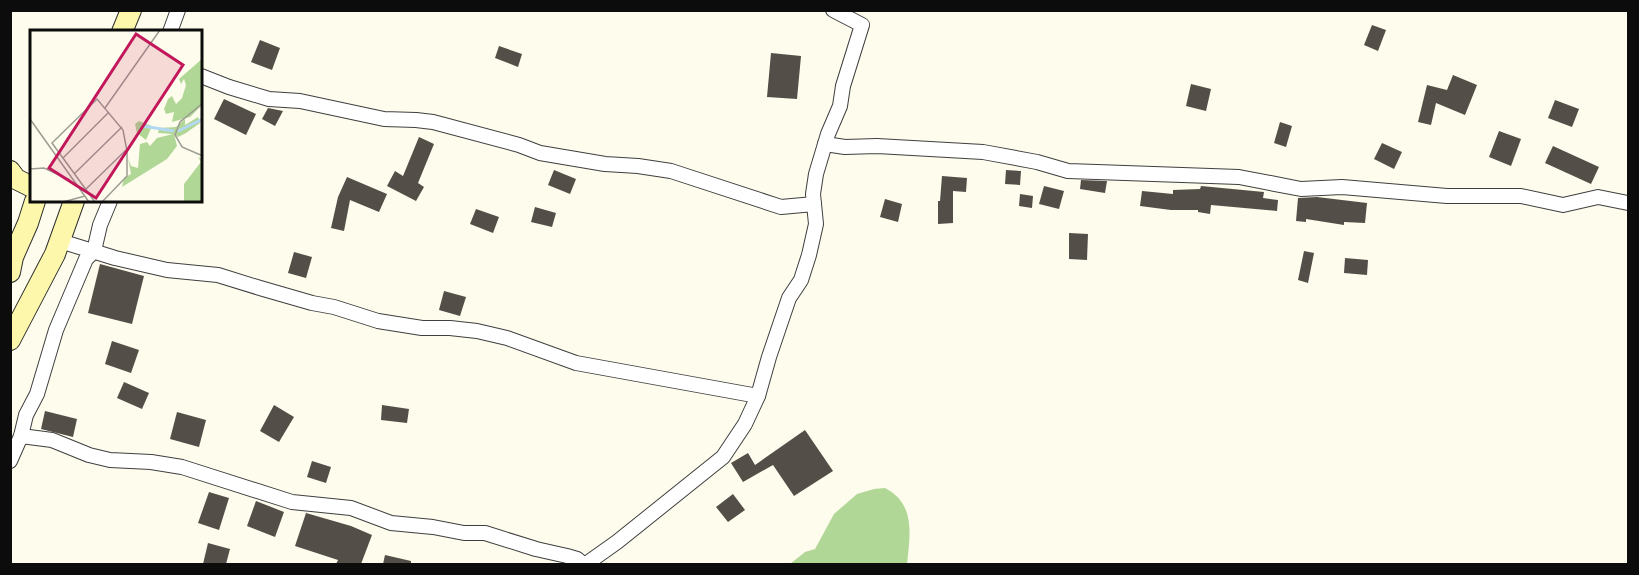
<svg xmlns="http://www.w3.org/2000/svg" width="1639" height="575" font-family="'PT Serif',serif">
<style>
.forest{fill:#b1d797}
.building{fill:#544e49}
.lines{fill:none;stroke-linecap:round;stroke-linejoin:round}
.street-casing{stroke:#3f3f3f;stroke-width:16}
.secondary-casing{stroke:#2e2e2e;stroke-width:22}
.street{stroke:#fff;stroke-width:14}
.secondary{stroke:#fcf7aa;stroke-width:20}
.inset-river{fill:none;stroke:#b3d8f3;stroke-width:3}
.inset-road{fill:none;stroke:#9d9c92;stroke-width:1.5}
.view{fill:#c2185b;fill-opacity:0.15;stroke:#c2185b;stroke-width:3}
.inset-edge{fill:none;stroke:#0c0c0c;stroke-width:3}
</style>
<rect width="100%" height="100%" fill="#fefcec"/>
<!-- forest -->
<path class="forest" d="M 885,488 C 916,504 910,535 907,564 L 790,564 L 805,552 L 815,549 L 834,514 L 857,494 L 874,489 Z"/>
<!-- building -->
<g class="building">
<path d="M 1372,25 L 1386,30 L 1378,51 L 1364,45 Z"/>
<path d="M 260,40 L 280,48 L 272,70 L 251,62 Z"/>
<path d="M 499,46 L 522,54 L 518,67 L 495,58 Z"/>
<path d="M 771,53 L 801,56 L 797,99 L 767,97 Z"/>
<path d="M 1453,75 L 1477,85 L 1465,115 L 1436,103 L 1431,125 L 1418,122 L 1427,85 L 1447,90 Z"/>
<path d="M 1191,84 L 1211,89 L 1206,111 L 1186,106 Z"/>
<path d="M 224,99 L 256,114 L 246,135 L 214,119 Z"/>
<path d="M 1555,100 L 1579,109 L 1572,127 L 1548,118 Z"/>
<path d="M 268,108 L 283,111 L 275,126 L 262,119 Z"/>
<path d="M 1280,122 L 1292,126 L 1286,147 L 1274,143 Z"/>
<path d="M 1499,131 L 1521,139 L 1511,166 L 1489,157 Z"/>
<path d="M 419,137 L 434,144 L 418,183 L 424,187 L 416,201 L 387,186 L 395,171 L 403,176 Z"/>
<path d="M 1382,143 L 1402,152 L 1394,169 L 1374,159 Z"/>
<path d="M 1553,146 L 1599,167 L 1591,184 L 1545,163 Z"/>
<path d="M 554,170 L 576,179 L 570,194 L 548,185 Z"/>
<path d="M 1006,170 L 1021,171 L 1020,185 L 1005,184 Z"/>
<path d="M 942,176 L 967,178 L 966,192 L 953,191 L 953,223 L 938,224 L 938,201 L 940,201 Z"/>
<path d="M 347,177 L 387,194 L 379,212 L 350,200 L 344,231 L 331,228 L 338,197 Z"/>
<path d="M 1081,180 L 1107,181 L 1105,193 L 1080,189 Z"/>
<path d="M 1044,186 L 1064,191 L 1059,209 L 1039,204 Z"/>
<path d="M 1201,186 L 1264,192 L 1263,198 L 1278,200 L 1277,211 L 1211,205 L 1210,214 L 1198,212 L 1198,210 L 1171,210 L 1140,206 L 1142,191 L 1173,194 L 1173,190 L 1200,189 Z"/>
<path d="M 1020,194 L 1033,196 L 1032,208 L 1019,206 Z"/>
<path d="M 1317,197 L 1367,203 L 1365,223 L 1344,222 L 1344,225 L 1306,219 L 1306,222 L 1296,221 L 1298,198 Z"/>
<path d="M 885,199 L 902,204 L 898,222 L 880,217 Z"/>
<path d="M 535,207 L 556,213 L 552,227 L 531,222 Z"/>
<path d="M 476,209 L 499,217 L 493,233 L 470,224 Z"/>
<path d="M 1069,233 L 1088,234 L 1087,260 L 1069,259 Z"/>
<path d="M 1304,251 L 1314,253 L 1308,283 L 1298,280 Z"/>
<path d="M 294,252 L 312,257 L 306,278 L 288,273 Z"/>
<path d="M 1345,258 L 1368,260 L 1367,275 L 1344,273 Z"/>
<path d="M 100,264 L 144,276 L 132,324 L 88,313 Z"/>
<path d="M 444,291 L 466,297 L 460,316 L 439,310 Z"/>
<path d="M 112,341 L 139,350 L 131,373 L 105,364 Z"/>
<path d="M 124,382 L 149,393 L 142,409 L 117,398 Z"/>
<path d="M 274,405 L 294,417 L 279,442 L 260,431 Z"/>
<path d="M 382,405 L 409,409 L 407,423 L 381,420 Z"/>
<path d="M 45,411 L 77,419 L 73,437 L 41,429 Z"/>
<path d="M 177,412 L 206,420 L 199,447 L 170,439 Z"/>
<path d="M 805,430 L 833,471 L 794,496 L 773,465 L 743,482 L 731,463 L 748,453 L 755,465 Z"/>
<path d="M 312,461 L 331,467 L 326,483 L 307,477 Z"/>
<path d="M 209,492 L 229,498 L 219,530 L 198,523 Z"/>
<path d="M 733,494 L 745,510 L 728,522 L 716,507 Z"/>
<path d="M 256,501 L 284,512 L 275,537 L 247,526 Z"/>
<path d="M 306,513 L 351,526 L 372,535 L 361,564 L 336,564 L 338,560 L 295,546 Z"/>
<path d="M 208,543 L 230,549 L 226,564 L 203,564 Z"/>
<path d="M 385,555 L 411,561 L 411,564 L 383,564 Z"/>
</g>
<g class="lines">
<!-- street casing -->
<g class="street-casing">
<g id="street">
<path d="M 170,32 L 178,10"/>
<path d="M 201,76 L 229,87 L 269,99 L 300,101 L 384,119 L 416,120 L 433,122 L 519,145 L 540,153 L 605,164 L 638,166 L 671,171 L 781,207 L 814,204"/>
<path d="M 825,144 L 845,147 L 877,146 L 983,152 L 1037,162 L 1068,171 L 1239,177 L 1301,189 L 1342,187 L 1447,196 L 1521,196 L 1563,205 L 1598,197 L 1628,203"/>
<path d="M 60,241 L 115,258 L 167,270 L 218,275 L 260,288 L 312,303 L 334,307 L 378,321 L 422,328 L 450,328 L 477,331 L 507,338 L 576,363 L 758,396"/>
<path d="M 21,436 L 52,440 L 89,455 L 110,460 L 151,462 L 182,467 L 292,502 L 351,508 L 391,523 L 433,527 L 464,533 L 485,533 L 536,549 L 567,556 L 577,559 L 583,564"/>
<path d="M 10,461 L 21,436 L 26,415 L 37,394 L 56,330 L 86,259 L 94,251 L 100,225 L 110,201"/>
<path d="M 586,564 L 617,542 L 723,457 L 745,424 L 758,396 L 769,357 L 789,298 L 801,280 L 809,255 L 816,224 L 813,194 L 816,174 L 828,134 L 840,106 L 843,86 L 862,25 L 833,10"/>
</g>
</g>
<!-- secondary casing -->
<g class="secondary-casing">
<g id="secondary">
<path d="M 122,32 L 131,10"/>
<path d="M 10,171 L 16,179 L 32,187"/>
<path d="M 10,272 L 13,257 L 28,223 L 35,201"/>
<path d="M 10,340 L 55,254 L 74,201"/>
</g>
</g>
<!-- street -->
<use href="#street" class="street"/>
<!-- secondary -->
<use href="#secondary" class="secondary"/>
</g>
<!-- overview -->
<g transform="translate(30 30)">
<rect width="172" height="172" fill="#fefcec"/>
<path d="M 172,29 L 172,75 L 160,87 L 142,92 L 144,82 L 136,84 L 134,79 L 138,69 L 142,66 L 146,74 L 152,68 L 156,55 L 154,49 L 151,54 L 149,49 ZM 168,87 L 170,93 L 156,103 L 148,107 L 144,104 L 147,116 L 137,129 L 92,157 L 94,148 L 101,144 L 98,128 L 101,136 L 108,138 L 110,114 L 117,112 L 120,116 L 127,108 L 143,104 L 128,103 L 129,98 L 146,97 L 155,89 L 155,95 ZM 109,91 L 122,96 L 116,110 L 107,103 L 105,94 ZM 168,127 L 172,129 L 172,172 L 154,172 L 154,154 L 171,132 Z" fill="#b1d797"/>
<path class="inset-river" d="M 113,96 L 144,101M 148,101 L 173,89"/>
<path class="inset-road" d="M 173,73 L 150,92 L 145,105 L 152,117 L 173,126M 75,78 L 130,0M 0,89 L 59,172M 33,128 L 79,82M 0,139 L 14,138 L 40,150M 44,144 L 92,97M 56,159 L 96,120M 33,172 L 55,166M 65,172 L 22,113 L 67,69 L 93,100 L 97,121 L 97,146 L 72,172"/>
<path class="view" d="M 106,4 L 153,35 L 66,168 L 19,138 Z"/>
<rect width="172" height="172" class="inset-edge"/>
</g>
<!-- border -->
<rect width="1639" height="575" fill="none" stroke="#0c0c0c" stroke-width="24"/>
</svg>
